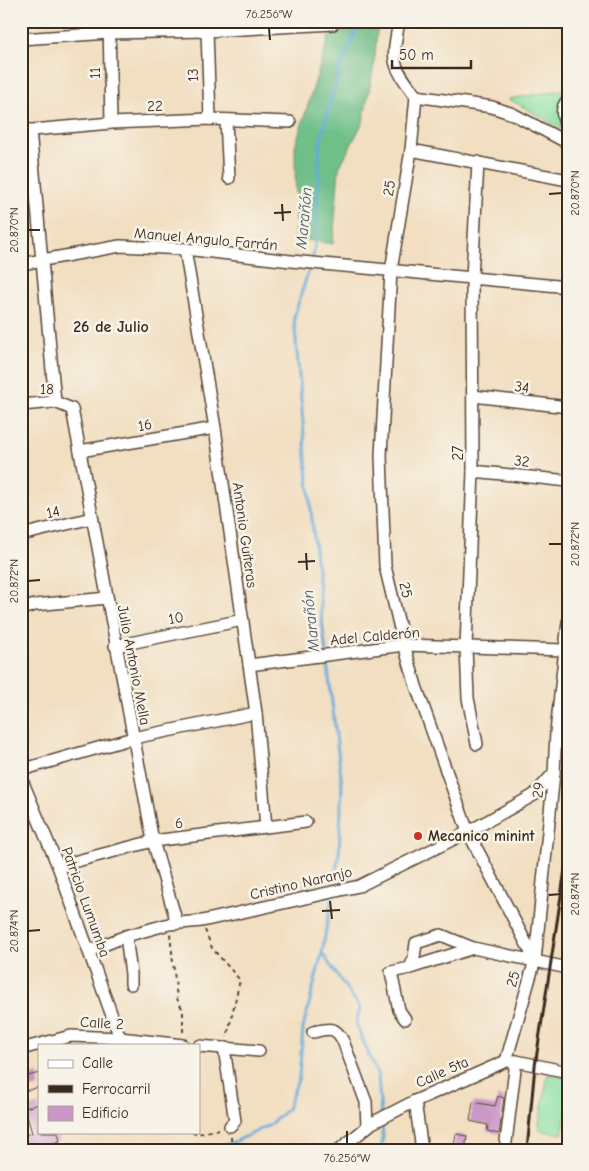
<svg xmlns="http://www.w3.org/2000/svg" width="589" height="1171" font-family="'Comic Neue',sans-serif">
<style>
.green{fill:#8be1a3;stroke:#638660}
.forest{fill:#70bf89;stroke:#567454}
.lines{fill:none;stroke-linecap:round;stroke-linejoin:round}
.stream{stroke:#63aad9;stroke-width:3}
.building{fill:#cb97c6}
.minor-casing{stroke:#564536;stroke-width:14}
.path{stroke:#564536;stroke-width:2;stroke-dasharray:4 4;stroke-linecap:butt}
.minor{stroke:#fff;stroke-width:11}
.rail{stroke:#3b2a1e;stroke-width:3}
.ticks{fill:none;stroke:#3b2a1e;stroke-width:2}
.poi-dot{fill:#c8321e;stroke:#f7f3e8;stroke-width:2}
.labels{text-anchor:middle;stroke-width:5;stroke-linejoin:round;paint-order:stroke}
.street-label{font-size:15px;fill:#3b2a1e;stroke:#f7f3e8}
.poi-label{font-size:15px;font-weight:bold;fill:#3b2a1e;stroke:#f7f3e8;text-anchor:start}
.water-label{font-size:16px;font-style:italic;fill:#49575f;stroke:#f7f3e8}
.neighbourhood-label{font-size:16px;font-weight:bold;fill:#3b2a1e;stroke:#f7f3e8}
.neatline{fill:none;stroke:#3b2a1e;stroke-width:2}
.ticks-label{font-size:12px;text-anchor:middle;fill:#3b2a1e}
</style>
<rect width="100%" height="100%" fill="#f7f3e8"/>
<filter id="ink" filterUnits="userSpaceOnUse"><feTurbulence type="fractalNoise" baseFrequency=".02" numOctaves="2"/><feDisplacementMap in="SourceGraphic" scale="10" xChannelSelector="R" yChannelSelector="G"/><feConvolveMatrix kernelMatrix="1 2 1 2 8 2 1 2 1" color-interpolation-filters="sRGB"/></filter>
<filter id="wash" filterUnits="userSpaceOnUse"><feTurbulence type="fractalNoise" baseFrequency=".0096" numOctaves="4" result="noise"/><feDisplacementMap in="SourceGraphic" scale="20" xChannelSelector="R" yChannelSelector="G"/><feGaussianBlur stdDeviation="1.12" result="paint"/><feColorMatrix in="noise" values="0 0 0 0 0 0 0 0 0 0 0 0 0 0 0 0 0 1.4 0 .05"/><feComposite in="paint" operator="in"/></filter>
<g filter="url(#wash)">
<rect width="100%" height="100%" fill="#f2dec0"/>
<!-- green -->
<g class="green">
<path d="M 568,89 L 568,132 L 509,99 Z"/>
<path d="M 548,1074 L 568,1078 L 568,1104 L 562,1134 L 538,1130 Z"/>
</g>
<!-- forest -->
<path class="forest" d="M 334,21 L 378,21 L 374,65 L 363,122 L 339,168 L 333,244 L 296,238 L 295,146 Z"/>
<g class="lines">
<!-- stream -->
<g class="stream">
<path d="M 312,260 L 315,247 L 320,143 L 336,80 L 360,21"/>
<path d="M 310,266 L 294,317 L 306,458 L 321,611 L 342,785 L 339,853 L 333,890"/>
<path d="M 332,896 L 322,953 L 360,1008 L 356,1024 L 378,1076 L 381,1114"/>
<path d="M 211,1150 L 234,1142 L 270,1125 L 287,1109 L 299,1077 L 303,1028 L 322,953"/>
<path d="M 381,1150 L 383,1137 L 382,1121"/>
</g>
</g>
<g id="blocks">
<!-- building -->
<g class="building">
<path d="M 39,1073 L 39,1087 L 21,1092 L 21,1078 Z"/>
<path d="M 498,1096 L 504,1098 L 499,1134 L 487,1131 L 488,1125 L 470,1121 L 473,1102 L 495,1106 Z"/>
<path d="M 39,1104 L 39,1132 L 58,1132 L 60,1141 L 39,1148 L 21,1150 L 21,1136 L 32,1133 L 25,1108 Z"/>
<path d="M 456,1134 L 467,1136 L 465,1150 L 453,1150 Z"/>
</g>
</g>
</g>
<g filter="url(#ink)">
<use href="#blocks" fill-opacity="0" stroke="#564536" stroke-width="1"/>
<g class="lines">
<!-- minor casing -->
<g class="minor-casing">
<g id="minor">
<path d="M 109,21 L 111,123"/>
<path d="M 399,21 C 392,62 390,62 416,96"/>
<path d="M 207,31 L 210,119"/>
<path d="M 21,39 L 109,33 L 207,31 L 333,24"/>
<path d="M 416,96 L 411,150 L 391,271 L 381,455 L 385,566 L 404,645 L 416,686 L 468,832 L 535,960"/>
<path d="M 416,96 L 492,107 L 513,114 L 568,143"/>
<path d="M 568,100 C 558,109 564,121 568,132"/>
<path d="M 226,120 L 229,178"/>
<path d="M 30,130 L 55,402"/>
<path d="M 21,131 L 111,123 L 210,119 L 290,122"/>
<path d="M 411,150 L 568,180"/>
<path d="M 185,249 L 215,428 L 256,713 L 266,827"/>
<path d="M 21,264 L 120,246 L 185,249 L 291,261 L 568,287"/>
<path d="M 473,396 L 568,407"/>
<path d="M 21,405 L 55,402 L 72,409 L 153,841 L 177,923"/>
<path d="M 80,451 L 215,428"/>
<path d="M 473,471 L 568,481"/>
<path d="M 21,535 L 92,518"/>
<path d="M 21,609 L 35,605 L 107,598"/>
<path d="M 115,646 L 243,620"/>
<path d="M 249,665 L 404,645 L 564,650"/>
<path d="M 477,744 L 468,698 L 466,647 L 473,471 L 472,278 L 478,162"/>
<path d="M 21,770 L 133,738 L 256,713"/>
<path d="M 21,778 L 58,866 L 120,1038"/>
<path d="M 58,866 L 153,841 L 306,822"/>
<path d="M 126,936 L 131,974 L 131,984"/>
<path d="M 89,951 L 126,936 L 169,924 L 202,921 L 359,886 L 468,832 L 534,795 L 554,773"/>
<path d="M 410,968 L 473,948"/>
<path d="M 405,1019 L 399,1010 L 391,972 L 410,968 L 414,958 L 416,943 L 441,935 L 473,948 L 568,968"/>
<path d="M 313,1032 C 328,1029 335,1025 343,1041 L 366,1102 L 367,1127"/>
<path d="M 199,1046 L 259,1051"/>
<path d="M 224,1048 L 235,1121 L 230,1126"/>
<path d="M 21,1049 L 71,1036 L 120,1038 L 183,1045"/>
<path d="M 506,1061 L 535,960 L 554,773 L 556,732 L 568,622"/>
<path d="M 415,1101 L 422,1150"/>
<path d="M 339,1150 L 372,1123 L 415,1101 L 506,1061 L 516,1061 L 568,1072"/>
<path d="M 505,1150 L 516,1061"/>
</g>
</g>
<!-- path -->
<g class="path">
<path d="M 205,930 L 212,948 L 240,980 L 227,1037"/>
<path d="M 170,934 L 177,999 L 183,1010 L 183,1035"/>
<path d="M 192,1132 L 197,1134 L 219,1129"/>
<path d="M 231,1137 L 232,1150"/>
</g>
<!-- minor -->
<use href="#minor" class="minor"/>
<!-- rail -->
<path class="rail" d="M 527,1150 L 535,1066 L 568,850"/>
</g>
</g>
<!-- ticks -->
<path class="ticks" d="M 269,28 L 270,40M 549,194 L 562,193M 282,204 L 283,221M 274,213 L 291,212M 28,230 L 40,230M 549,544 L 562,544M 306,553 L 307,570M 298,562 L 315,561M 28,581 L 40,580M 549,895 L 562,894M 330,901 L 332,919M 322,911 L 340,910M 28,931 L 40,930M 347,1131 L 347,1144"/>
<!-- markers -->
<circle class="poi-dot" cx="418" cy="836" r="5"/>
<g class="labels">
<!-- street labels -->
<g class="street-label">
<text transform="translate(95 73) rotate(-91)" y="5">11</text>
<text transform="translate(193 75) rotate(-92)" y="5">13</text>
<text transform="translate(155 106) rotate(-2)" y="5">22</text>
<text transform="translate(389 188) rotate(-81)" y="5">25</text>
<text transform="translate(206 239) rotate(5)" y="5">Manuel Angulo Farrán</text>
<text transform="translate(522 387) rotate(7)" y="5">34</text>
<text transform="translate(47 389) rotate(1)" y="5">18</text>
<text transform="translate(145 425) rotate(-10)" y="5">16</text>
<text transform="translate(458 453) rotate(-90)" y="5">27</text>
<text transform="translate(522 461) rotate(6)" y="5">32</text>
<text transform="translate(53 512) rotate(-13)" y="5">14</text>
<text transform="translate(245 535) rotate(82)" y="5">Antonio Guiteras</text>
<text transform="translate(406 590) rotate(77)" y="5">25</text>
<text transform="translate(176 618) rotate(-11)" y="5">10</text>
<text transform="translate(375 636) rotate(-5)" y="5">Adel Calderón</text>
<text transform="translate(134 665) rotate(79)" y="5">Julio Antonio Mella</text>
<text transform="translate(538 790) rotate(-84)" y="5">29</text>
<text transform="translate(179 823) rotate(-7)" y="5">6</text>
<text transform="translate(301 883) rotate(-13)" y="5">Cristino Naranjo</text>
<text transform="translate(86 902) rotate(70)" y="5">Patricio Lumumba</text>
<text transform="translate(513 979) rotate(-74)" y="5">25</text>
<text transform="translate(102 1023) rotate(3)" y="5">Calle 2</text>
<text transform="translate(442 1072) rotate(-24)" y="5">Calle 5ta</text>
</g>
<!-- poi labels -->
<g class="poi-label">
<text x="428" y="841">Mecanico minint</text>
</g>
<!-- water labels -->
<g class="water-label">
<text transform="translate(303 218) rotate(-85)" y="6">Marañón</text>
<text transform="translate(310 621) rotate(-96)" y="6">Marañón</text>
</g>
<!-- neighbourhood labels -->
<g class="neighbourhood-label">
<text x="111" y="332">26 de Julio</text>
</g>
</g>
<!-- margin -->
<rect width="589" height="1171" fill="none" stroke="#f7f3e8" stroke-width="55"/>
<!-- legend -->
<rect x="38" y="1044" width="162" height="90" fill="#f7f3e8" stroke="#aca397"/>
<rect x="48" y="1060" width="25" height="8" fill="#ffffff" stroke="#aca397"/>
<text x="82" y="1068" font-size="15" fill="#3b2a1e">Calle</text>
<rect x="48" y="1085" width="25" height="8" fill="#3b2a1e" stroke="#aca397"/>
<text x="82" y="1094" font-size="15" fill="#3b2a1e">Ferrocarril</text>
<rect x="48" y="1106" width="25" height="15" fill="#cb97c6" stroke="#aca397"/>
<text x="82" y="1118" font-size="15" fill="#3b2a1e">Edificio</text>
<!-- scale -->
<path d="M392 60v8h79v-8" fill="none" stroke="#3b2a1e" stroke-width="2.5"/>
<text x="399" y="60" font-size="15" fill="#3b2a1e" stroke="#f7f3e8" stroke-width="4" paint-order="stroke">50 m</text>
<rect x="28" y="28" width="534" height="1116" class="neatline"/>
<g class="ticks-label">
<text x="269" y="18">76.256°W</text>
<text transform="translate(575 193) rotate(-90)" y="4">20.870°N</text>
<text transform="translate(14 230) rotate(-90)" y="4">20.870°N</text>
<text transform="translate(575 544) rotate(-90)" y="4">20.872°N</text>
<text transform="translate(14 581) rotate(-90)" y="4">20.872°N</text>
<text transform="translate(575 894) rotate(-90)" y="4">20.874°N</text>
<text transform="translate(14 931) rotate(-90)" y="4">20.874°N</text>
<text x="347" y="1162">76.256°W</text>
</g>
</svg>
